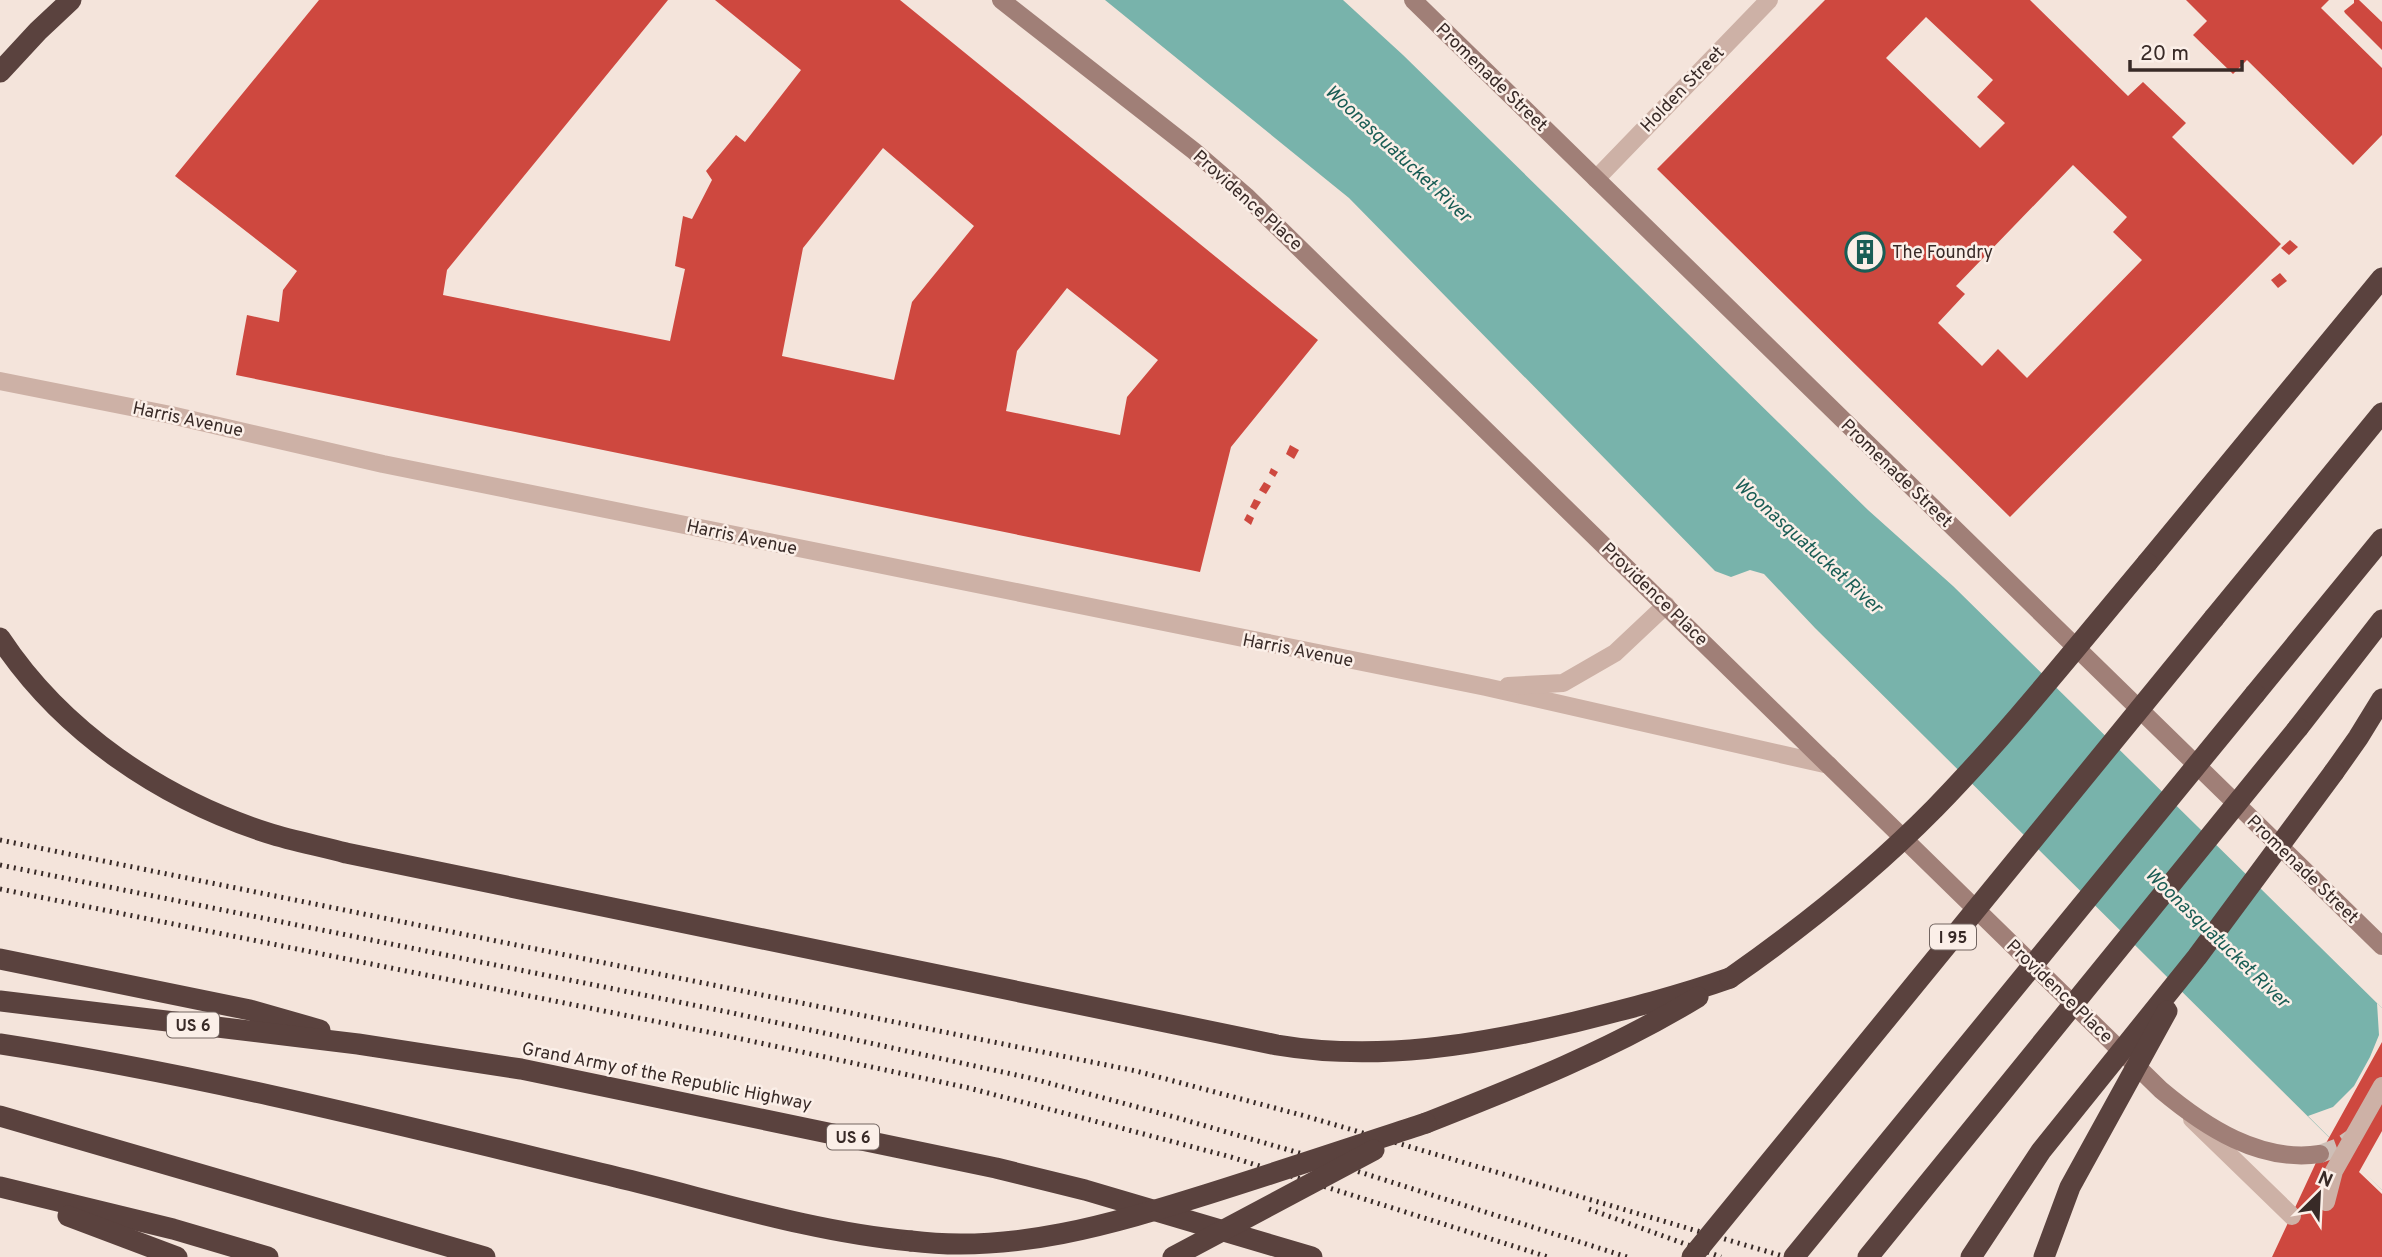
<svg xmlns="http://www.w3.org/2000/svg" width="2382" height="1257" font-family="Overpass,sans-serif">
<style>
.water{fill:#78b3ab}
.pier{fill:#f4e4db}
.building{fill:#ce483f;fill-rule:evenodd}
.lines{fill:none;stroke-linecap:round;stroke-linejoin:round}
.secondary-tunnel{stroke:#cebfb7;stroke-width:18;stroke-dasharray:18 9;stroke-linecap:butt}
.service{stroke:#cdb1a6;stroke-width:18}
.tertiary{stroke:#cdb1a6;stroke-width:18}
.secondary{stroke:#a07f77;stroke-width:18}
.motorway{stroke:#5a423e;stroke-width:21}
.rail{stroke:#382a27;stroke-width:5;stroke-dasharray:2 5;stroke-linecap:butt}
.service-bridge{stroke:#cdb1a6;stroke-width:18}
.motorway-bridge{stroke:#5a423e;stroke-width:21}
.labels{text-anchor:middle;stroke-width:5;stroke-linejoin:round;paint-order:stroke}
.shield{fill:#fbefe8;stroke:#726561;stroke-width:2}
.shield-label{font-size:16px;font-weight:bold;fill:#382a27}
.street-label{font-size:18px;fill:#382a27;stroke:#fbefe8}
.poi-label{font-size:18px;fill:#382a27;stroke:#fbefe8;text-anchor:start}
.water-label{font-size:19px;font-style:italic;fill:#1a5d55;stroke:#fbefe8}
</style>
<rect width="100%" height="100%" fill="#f4e4db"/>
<!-- water -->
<path class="water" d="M 1105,0 L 1343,0 L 1403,55 L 1868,510 L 1953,586 L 2382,1008 L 2382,1190 L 1815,628 L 1764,574 L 1750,570 L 1731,577 L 1715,571 L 1349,198 Z"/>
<!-- pier -->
<path class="pier" d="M 2377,1003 L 2382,1008 L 2382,1190 L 2361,1170 L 2359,1172 L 2327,1140 L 2329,1137 L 2308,1116 L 2333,1107 L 2354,1086 L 2370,1057 L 2379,1035 Z"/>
<!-- building -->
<g class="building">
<path d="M 319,0 L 668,0 L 447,270 L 443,295 L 670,341 L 685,269 L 675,266 L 683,216 L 692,219 L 712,180 L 706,171 L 736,135 L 745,142 L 801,70 L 715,0 L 900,0 L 1318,340 L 1231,447 L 1200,572 L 236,375 L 247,315 L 279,322 L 283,290 L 297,271 L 175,176 ZM 883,148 L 974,226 L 912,302 L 894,380 L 782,356 L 803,248 ZM 1067,288 L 1158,360 L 1127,397 L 1120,435 L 1006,411 L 1017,351 Z"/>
<path d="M 1825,0 L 2030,0 L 2128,96 L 2143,82 L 2186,123 L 2172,137 L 2281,244 L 2010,517 L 1657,169 ZM 1926,17 L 1993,80 L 1977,97 L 2005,123 L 1980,148 L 1886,58 ZM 2073,165 L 2127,217 L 2113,232 L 2142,260 L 2027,378 L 1998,349 L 1982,366 L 1938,323 L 1965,294 L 1956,286 Z"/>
<path d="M 2186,0 L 2329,0 L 2321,8 L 2382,68 L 2382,135 L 2353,165 L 2247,60 L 2233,74 L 2193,35 L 2207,21 Z"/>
<path d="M 2354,0 L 2359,0 L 2382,22 L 2382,50 L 2345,13 L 2344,11 L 2354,3 Z"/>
<path d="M 2290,240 L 2298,247 L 2289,255 L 2281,248 Z"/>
<path d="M 2280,273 L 2287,281 L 2278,288 L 2271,280 Z"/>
<path d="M 1290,445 L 1299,450 L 1294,459 L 1286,454 Z"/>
<path d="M 1271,468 L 1278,472 L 1275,477 L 1269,473 Z"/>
<path d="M 1264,482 L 1271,486 L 1266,494 L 1259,490 Z"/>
<path d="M 1254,499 L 1261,502 L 1256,510 L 1250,507 Z"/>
<path d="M 1247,514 L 1254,518 L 1251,525 L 1244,520 Z"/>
<path d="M 2382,1042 L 2382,1131 L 2359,1172 L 2382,1194 L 2382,1257 L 2272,1257 L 2320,1154 Z"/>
</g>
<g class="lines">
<!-- secondary-tunnel -->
<path class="secondary-tunnel" d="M 2320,1154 L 2339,1147 L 2355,1136"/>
<!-- service -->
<path class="service" d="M 2192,1119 L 2292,1216"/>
<!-- tertiary -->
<g class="tertiary">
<path d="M 1596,179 L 1769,0"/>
<path d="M 0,381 L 171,415 L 383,464 L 1486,687 L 1829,765"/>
<path d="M 1508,686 L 1563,683 L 1615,653 L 1666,605"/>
</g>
<!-- secondary -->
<g class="secondary">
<path d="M 1001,0 L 1194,151 L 1246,196 L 2161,1090 C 2205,1127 2260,1163 2320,1154"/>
<path d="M 1413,0 L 2382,946"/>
</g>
<!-- motorway -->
<g class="motorway">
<path d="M 0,72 L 38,31 L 71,0"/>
<path d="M 2147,563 L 2382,278"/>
<path d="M 2214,618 L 2382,413"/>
<path d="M 0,638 C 62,732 162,799 268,833 C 293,841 320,846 346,853 L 1277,1045 C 1377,1062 1477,1045 1575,1022 C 1627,1009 1679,996 1730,978"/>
<path d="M 2255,694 L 2382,539"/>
<path d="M 2298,728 L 2382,620"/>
<path d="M 2334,772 L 2358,738 L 2382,699"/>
<path d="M 0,959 L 250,1010 L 320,1030"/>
<path d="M 0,1001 L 358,1044 L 521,1069 L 996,1168 L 1085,1190 L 1312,1257"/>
<path d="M 0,1044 C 208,1076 412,1128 616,1177 C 713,1200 811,1232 911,1241"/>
<path d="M 0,1116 L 485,1257"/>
<path d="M 1426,1123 C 1520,1086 1611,1050 1698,997"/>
<path d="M 0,1187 L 173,1229 L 268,1257"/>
<path d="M 68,1216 L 177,1257"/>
</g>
<!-- rail -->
<g class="rail">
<path d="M 0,840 L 1136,1071 L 1305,1116 L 1786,1257"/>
<path d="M 0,865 L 728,1012 L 1030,1078 L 1178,1118 L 1303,1154 L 1627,1257"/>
<path d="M 0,889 L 723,1035 L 969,1088 L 1231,1157 L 1548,1257"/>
<path d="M 1589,1209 L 1721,1257"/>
</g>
<!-- service-bridge -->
<path class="service-bridge" d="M 2326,1202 L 2334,1171 L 2382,1086"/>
<!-- motorway-bridge -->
<g class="motorway-bridge">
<path d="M 1730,978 C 1803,927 1872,872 1935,808 C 2010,731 2078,645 2147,563"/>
<path d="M 911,1241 C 1013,1254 1112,1224 1208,1194 C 1281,1171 1353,1147 1426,1123"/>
<path d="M 1173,1257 L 1374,1150"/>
<path d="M 1692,1257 L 2214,618"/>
<path d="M 1794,1257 L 2255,694"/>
<path d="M 1868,1257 L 2298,728"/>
<path d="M 1971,1257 L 2041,1151 L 2197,957 L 2334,772"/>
<path d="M 2044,1257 L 2070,1187 L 2167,1011"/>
</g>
</g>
<!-- icons -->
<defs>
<g id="building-ring" transform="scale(2.0125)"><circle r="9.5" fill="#fbefe8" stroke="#1a5d55" stroke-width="1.5"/><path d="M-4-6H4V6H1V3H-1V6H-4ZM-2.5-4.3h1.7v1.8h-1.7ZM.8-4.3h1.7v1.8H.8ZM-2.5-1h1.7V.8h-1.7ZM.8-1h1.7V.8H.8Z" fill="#1a5d55"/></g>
</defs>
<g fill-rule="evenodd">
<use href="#building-ring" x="1865" y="252"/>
</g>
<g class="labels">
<!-- shield labels -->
<g class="shield">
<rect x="1930" y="924.5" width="46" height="25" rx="5"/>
<rect x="167" y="1012.5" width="52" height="25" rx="5"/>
<rect x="827" y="1124.5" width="52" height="25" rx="5"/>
</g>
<g class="shield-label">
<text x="1953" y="943">I 95</text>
<text x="193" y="1031">US 6</text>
<text x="853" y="1143">US 6</text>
</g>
<!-- street labels -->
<g class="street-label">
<text transform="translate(1492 77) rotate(44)" y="6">Promenade Street</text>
<text transform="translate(1682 89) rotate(-46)" y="6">Holden Street</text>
<text transform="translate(1248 200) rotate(42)" y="6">Providence Place</text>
<text transform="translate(188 419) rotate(12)" y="6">Harris Avenue</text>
<text transform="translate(1897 473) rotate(44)" y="6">Promenade Street</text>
<text transform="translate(742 537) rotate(12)" y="6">Harris Avenue</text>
<text transform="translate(1655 594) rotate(44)" y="6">Providence Place</text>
<text transform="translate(1298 650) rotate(11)" y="6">Harris Avenue</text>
<text transform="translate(2303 869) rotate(44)" y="6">Promenade Street</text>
<text transform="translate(2060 991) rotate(44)" y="6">Providence Place</text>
<text transform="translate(667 1076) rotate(11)" y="6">Grand Army of the Republic Highway</text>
</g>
<!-- poi labels -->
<g class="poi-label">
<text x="1892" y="258">The Foundry</text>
</g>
<!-- water labels -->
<g class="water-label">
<text transform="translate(1399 153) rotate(43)" y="7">Woonasquatucket River</text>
<text transform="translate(1809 545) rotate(42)" y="7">Woonasquatucket River</text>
<text transform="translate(2218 937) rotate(44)" y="7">Woonasquatucket River</text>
</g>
</g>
<!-- north arrow -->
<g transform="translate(2319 1194) rotate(24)" stroke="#fbefe8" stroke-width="5" paint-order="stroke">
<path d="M0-5L12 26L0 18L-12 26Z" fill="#382a27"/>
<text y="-10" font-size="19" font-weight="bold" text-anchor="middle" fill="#382a27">N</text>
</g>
<!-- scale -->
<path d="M2130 60v10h112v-10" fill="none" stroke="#382a27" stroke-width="3.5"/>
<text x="2140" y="60" font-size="21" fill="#382a27" stroke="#fbefe8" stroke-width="5" paint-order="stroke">20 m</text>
</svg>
